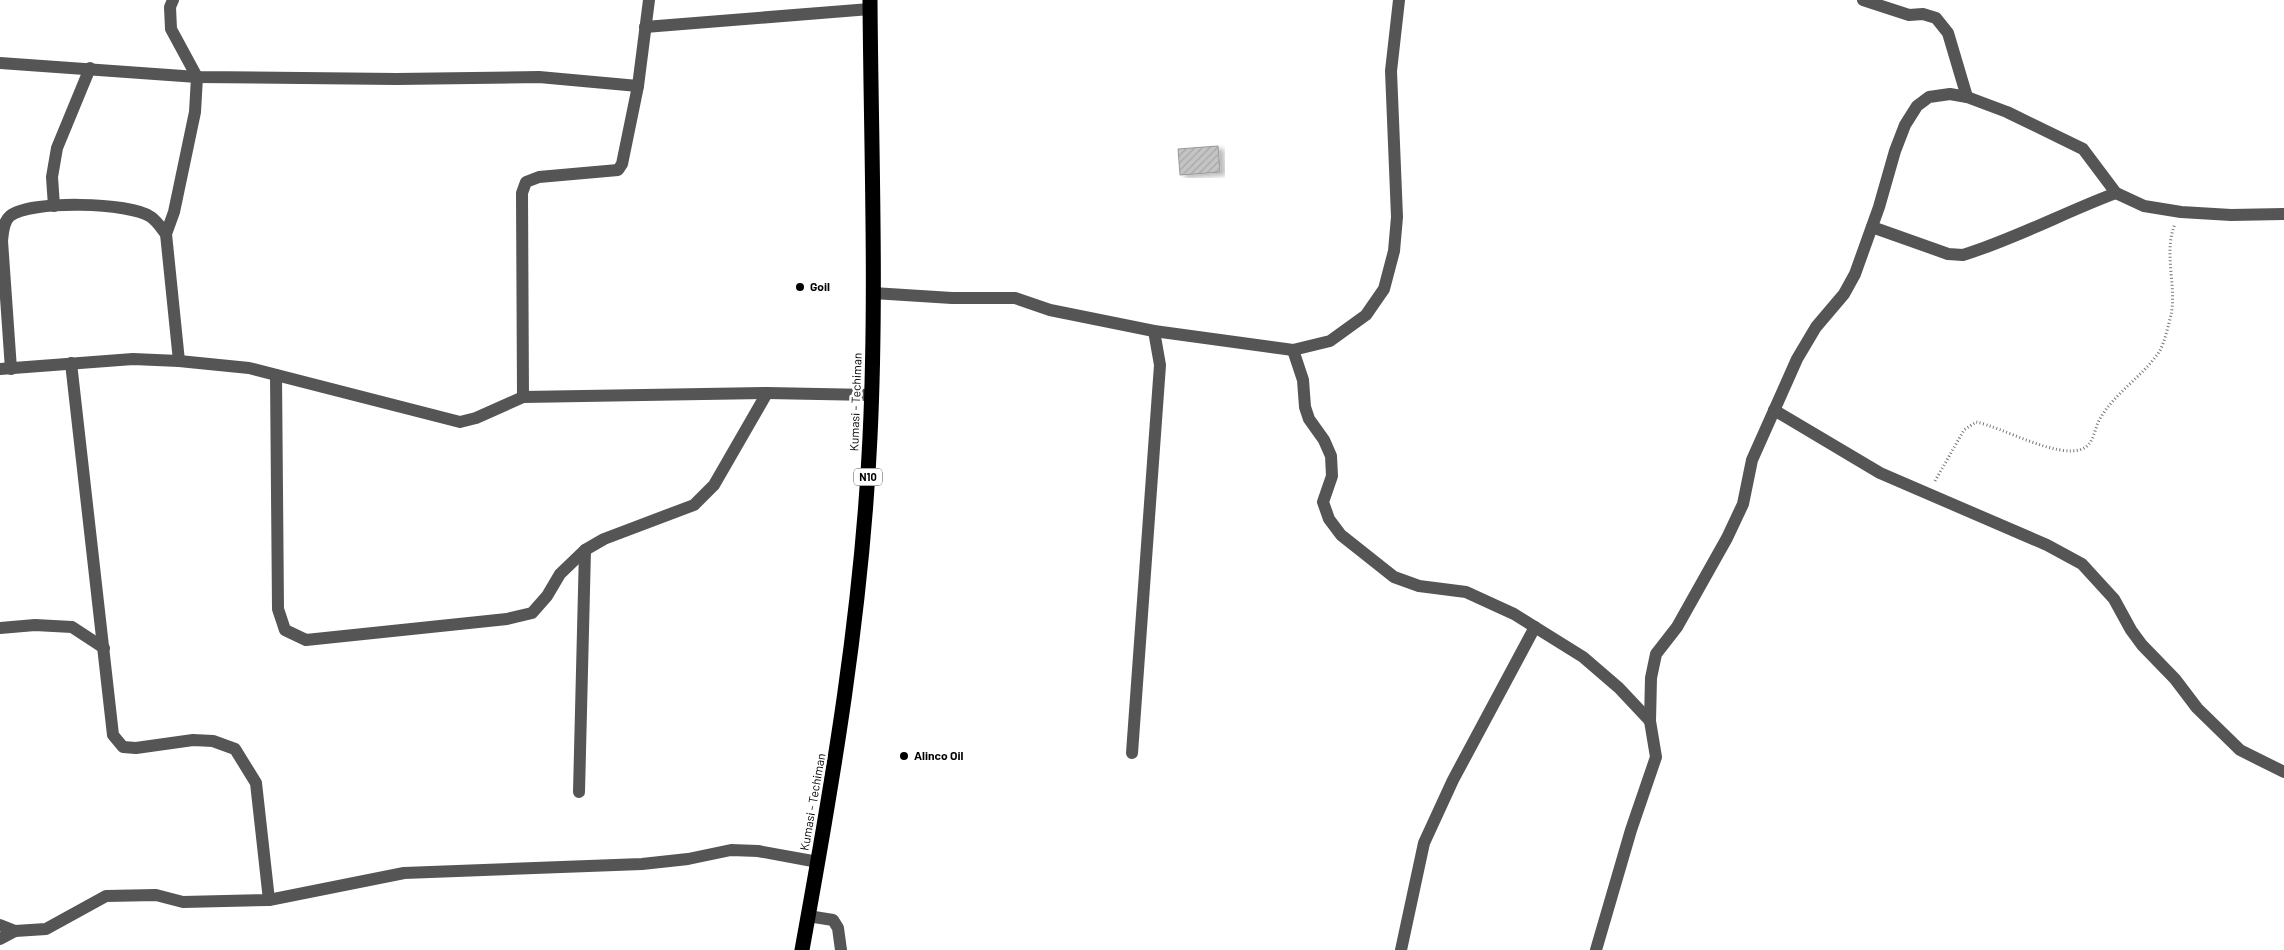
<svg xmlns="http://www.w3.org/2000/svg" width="2284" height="950" font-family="Barlow,sans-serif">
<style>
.building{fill:url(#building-hatch);stroke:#999;filter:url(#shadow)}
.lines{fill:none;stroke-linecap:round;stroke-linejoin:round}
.path{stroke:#777;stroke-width:3;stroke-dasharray:1 2.5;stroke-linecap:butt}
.minor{stroke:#555;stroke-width:12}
.highway{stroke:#000;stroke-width:15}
.poi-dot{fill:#000;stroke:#fff;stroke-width:2}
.labels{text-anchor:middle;stroke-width:5;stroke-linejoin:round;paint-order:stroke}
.shield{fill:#fff;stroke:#4c4c4c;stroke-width:1}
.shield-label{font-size:11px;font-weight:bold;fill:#000}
.poi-label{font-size:12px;font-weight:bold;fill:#000;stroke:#fff;text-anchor:start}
.street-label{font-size:12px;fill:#000;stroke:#fff}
</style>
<defs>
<pattern id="building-hatch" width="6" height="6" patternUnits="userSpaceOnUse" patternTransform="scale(1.25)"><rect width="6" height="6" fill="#c4c4c4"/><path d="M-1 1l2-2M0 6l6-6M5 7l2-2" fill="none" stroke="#a7a7a7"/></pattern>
<filter id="shadow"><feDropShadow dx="5.5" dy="3" stdDeviation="2.5" flood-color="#0004"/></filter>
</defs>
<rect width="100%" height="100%" fill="#fff"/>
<!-- building -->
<path class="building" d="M 1218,146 L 1220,172 L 1180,175 L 1178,149 Z"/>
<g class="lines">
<!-- path -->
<path class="path" d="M 1935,481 L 1964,430 L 1976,422 C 2002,427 2057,459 2082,449 C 2095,444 2094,427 2101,417 C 2116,392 2143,376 2159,352 C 2165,342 2168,326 2171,315 C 2177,286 2163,252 2175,224"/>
<!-- minor -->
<g class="minor">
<path d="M 173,0 L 170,7 L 171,29 L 197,77 L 195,112 L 174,212 L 166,234 L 179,361"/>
<path d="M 1863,0 L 1909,15 L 1923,14 L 1936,18 L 1948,33 L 1967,97"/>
<path d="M 645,27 L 870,9"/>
<path d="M 0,63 L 197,77 L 397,79 L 539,77 L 638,86"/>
<path d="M 54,206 L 52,177 L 57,148 L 90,68"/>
<path d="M 1872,227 L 1948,254 L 1963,255 C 2015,239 2065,212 2116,193"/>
<path d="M 873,293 L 952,298 L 1015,298 L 1050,310 L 1154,331 L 1293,350 L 1330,341 L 1366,315 L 1384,289 L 1394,251 L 1397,217 L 1391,71 L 1399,0"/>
<path d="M 1293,350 L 1303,380 L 1305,407 L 1309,419 L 1324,440 L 1331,456 L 1332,476 L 1323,502 L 1329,519 L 1341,535 L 1394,577 L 1419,586 L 1466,592 L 1514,614 L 1583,657 L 1619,688 L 1650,721"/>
<path d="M 71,363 L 113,735 L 123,747 L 136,748 L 193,740 L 213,741 L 235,749 L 256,783 L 269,900"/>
<path d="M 0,369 L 133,359 L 179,361 L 249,368 L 460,422 L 476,418 L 523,397 L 767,393 L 871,395"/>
<path d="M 11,369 L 2,241 C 3,233 3,222 10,216 C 29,200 131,202 151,217 C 157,221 162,229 166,234"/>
<path d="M 276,375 L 278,609 L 285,630 L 306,640 L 507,619 L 532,613 L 547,596 L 560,574 L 585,550 L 604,539 L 694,505 L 714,485 L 767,393"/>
<path d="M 523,397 L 522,193 L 526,182 L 539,177 L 618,170 L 622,164 L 638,86 L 649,0"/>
<path d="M 1774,410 L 1880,473 L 2047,545 L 2082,564 L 2114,599 L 2131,630 L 2142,645 L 2175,679 L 2197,708 L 2240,750 L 2284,772"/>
<path d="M 0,628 L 35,625 L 72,627 L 104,648"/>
<path d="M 1132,753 L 1160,365 L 1154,331"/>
<path d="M 579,792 L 585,550"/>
<path d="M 808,916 L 833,920 L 838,928 L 841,950"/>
<path d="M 0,925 L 15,931"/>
<path d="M 0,939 L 15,931 L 46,929 L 106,896 L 156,895 L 183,902 L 269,900 L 404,873 L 642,864 L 688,859 L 731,850 L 758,851 L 818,862"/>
<path d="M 1401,950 L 1424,843 L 1453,780 L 1535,627"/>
<path d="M 1596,950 L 1631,830 L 1656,757 L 1650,721 L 1651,678 L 1656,654 L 1677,627 L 1727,538 L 1743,504 L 1752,460 L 1797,359 L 1816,327 L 1844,294 L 1855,274 L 1879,207 L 1895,151 L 1905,125 L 1917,106 L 1929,97 L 1950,94 L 1967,97 L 2007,112 L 2083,149 L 2116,193 L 2144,206 L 2181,212 L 2231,215 L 2284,214"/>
</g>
<!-- highway -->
<path class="highway" d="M 802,950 C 833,780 862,610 870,437 C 877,291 871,145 870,0"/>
</g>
<!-- markers -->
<g class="poi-dot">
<circle cx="800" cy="287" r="5"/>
<circle cx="904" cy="756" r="5"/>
</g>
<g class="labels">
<!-- shield labels -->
<rect class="shield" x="854" y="468.5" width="28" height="17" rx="4"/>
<g class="shield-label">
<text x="868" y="481">N10</text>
</g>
<!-- poi labels -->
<g class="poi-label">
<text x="810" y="291">Goil</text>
<text x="914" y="760">Alinco Oil</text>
</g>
<!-- street labels -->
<g class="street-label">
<text transform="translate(856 402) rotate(-88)" y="4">Kumasi - Techiman</text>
<text transform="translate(813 802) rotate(-80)" y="4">Kumasi - Techiman</text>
</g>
</g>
</svg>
